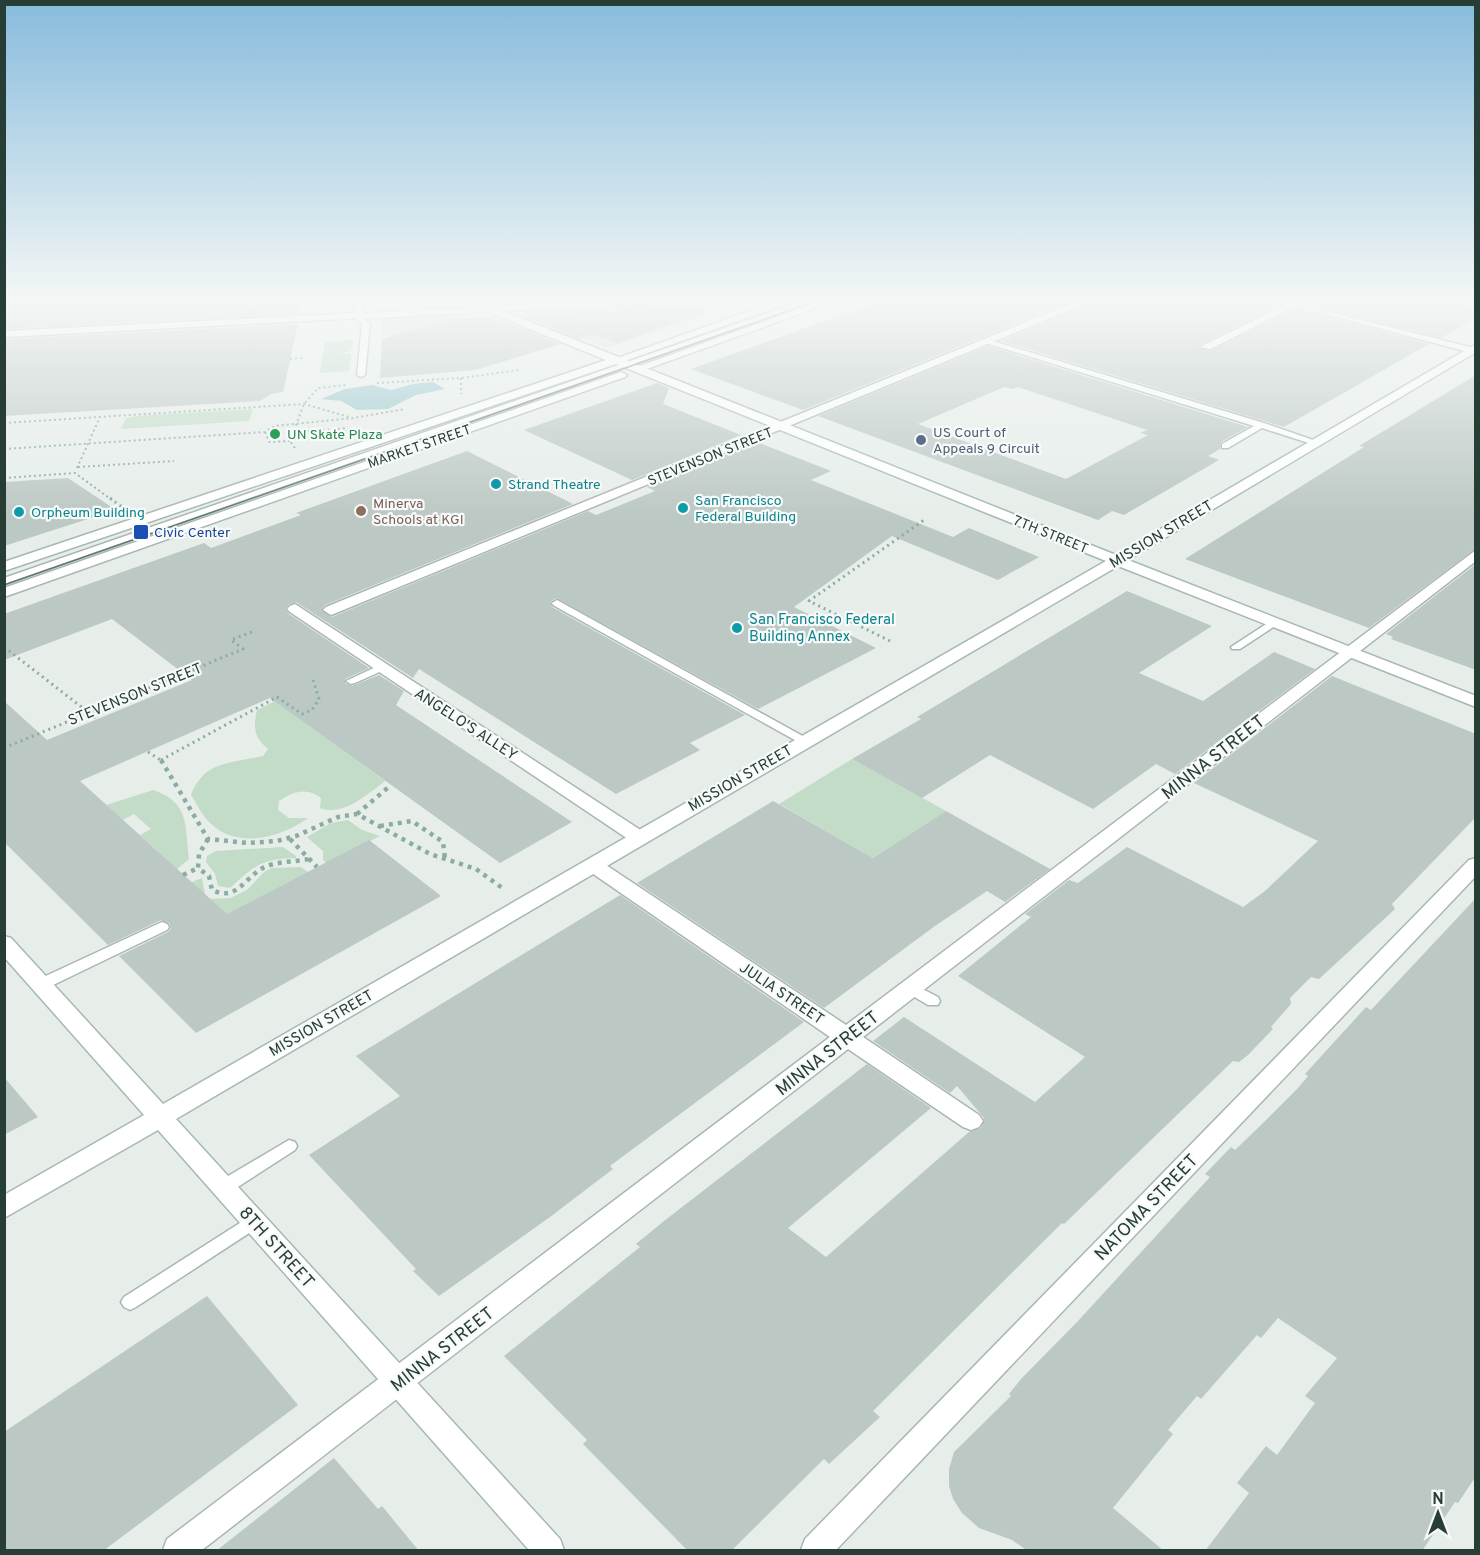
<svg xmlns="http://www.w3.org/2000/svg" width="1480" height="1555" font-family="Overpass,sans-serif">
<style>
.built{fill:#d5ddd9}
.green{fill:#c2dcc8}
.water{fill:#96c6cc}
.building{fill:#bcc8c3;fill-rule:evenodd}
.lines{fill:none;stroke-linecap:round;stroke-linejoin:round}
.service-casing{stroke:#aab6b1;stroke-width:3}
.minor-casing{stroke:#aab6b1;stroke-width:3}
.tertiary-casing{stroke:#aab6b1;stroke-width:3}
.secondary-casing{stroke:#a6b8b1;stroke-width:3}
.path-far2{stroke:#8bada1;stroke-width:2;stroke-dasharray:2 3;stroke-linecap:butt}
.path-far1{stroke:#8bada1;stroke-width:3;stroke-dasharray:2 4;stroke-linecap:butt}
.path{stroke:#8bada1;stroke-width:4.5;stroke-dasharray:4 5;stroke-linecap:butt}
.service{fill:#fff;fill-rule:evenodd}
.minor{fill:#fff;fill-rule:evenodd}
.tertiary{fill:#fff;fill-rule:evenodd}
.secondary{fill:#fff;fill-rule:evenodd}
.tram{stroke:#627972;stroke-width:1.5}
.leisure-dot{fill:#2e9e5b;stroke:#f7faf8;stroke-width:2}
.service-dot{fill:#5c6f8a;stroke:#f7faf8;stroke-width:2}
.culture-dot{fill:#0f9aa8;stroke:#f7faf8;stroke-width:2}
.education-dot{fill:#8d6e63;stroke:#f7faf8;stroke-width:2}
.transit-dot{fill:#1a4fb4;stroke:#f7faf8;stroke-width:2}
.labels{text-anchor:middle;stroke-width:4.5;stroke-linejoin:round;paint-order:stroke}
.far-service-label{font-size:14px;fill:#4e5e75;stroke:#f7faf8;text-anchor:start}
.far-leisure-label{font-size:14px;fill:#27864d;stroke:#f7faf8;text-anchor:start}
.far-street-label{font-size:14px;fill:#273e37;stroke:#f7faf8}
.far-culture-label{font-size:14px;fill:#0d838f;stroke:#f7faf8;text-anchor:start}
.far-education-label{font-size:14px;fill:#785e54;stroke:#f7faf8;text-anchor:start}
.far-transit-label{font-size:14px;fill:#164399;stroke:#f7faf8;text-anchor:start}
.street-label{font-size:15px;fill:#273e37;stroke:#f7faf8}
.culture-label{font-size:15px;fill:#0d838f;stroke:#f7faf8;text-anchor:start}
.near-street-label{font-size:18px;fill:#273e37;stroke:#f7faf8}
</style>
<rect width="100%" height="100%" fill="#e7eeea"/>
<!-- built -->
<g class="built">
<path d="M 383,300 L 439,300 L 441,317 L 497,337 L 435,354 L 382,333 Z"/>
<path d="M 618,300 L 727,300 L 730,307 L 606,348 L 518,311 L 619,305 Z"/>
</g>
<!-- green -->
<g class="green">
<path d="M 353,340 L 351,351 L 339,353 L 351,354 L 349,371 L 320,373 L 325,342 Z"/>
<path d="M 253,409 L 249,421 L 121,429 L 126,418 L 136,416 Z"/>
<path d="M 275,701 L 385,781 C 368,794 343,817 320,808 L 321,798 C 307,787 294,791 279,801 L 278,810 L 289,818 L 308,818 C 281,838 236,850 209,822 C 202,815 196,803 191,795 C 205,759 232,764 263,756 L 268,749 C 254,738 253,727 257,710 Z"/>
<path d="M 852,759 L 946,811 L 873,858 L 779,804 Z"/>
<path d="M 153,790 C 190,802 185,826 189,859 L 177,869 L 140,835 L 151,829 L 134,814 L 123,820 L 106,805 Z"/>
<path d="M 348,820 L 362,830 L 380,836 L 326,863 L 323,860 L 323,851 L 307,837 L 331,823 Z"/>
<path d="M 283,847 L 296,856 L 296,858 C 261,859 256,865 230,888 L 218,886 L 215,874 L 206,862 L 207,856 L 216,851 Z"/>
<path d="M 301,867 L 308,872 L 188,935 L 192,882 L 202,878 L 205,894 L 209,899 L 230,898 L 247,890 L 264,872 L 272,868 Z"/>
</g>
<!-- water -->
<path class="water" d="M 433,382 L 445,389 L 416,395 L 388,409 L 357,410 L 341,401 L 321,399 L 345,389 L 373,385 L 391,390 L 413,384 Z"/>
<!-- building -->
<g class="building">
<path d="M 4,300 L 303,300 L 300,314 L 4,329 Z"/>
<path d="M 883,300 L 1074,300 L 803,410 L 691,369 Z"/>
<path d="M 1096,300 L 1290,300 L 1198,346 L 1210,351 L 1296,308 L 1429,344 L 1284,427 L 1001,341 Z"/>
<path d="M 1310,300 L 1446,300 L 1476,307 L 1476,318 L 1441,338 L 1305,304 Z"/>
<path d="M 701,306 L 703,313 L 617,343 L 594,334 L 579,339 L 520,315 Z"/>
<path d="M 493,317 L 561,344 L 475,370 L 380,378 L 382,339 L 451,319 Z"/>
<path d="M 298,324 L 283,392 L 271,394 L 260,401 L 4,416 L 4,339 Z"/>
<path d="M 988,346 L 1248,427 L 1221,442 L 1220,449 L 1208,456 L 1219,460 L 1124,515 L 1112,511 L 1098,520 L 818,416 ZM 1004,387 L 1012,389 L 1018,387 L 1147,430 L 1140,433 L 1148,435 L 1066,479 L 918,424 Z"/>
<path d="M 1476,375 L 1476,548 L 1369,628 L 1185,559 L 1364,447 L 1359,446 Z"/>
<path d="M 657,383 L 669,388 L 663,404 L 741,435 L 632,480 L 524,430 Z"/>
<path d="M 757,442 L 831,471 L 811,480 L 953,537 L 969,528 L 1039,557 L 998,580 L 892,536 L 794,607 L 876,648 L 758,709 L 556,598 L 550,602 L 552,607 L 745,715 L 690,743 L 700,750 L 616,794 L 419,669 L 413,678 L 296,602 L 289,604 L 285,609 L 289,614 L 369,668 L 345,679 L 345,683 L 352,686 L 379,675 L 404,691 L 396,705 L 572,822 L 500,863 L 270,698 L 80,781 L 227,914 L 369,840 L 441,896 L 196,1033 L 119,956 L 168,932 L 171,928 L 169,923 L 161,920 L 108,945 L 4,842 L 4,701 L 47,740 L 192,680 L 112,619 L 4,660 L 4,614 L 204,543 L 211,548 L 301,515 L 296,513 L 467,451 L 573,504 L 325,605 L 321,610 L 332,617 L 588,511 L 596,515 L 655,491 L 647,487 Z"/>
<path d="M 68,478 L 116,510 L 4,546 L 4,482 Z"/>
<path d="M 1476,564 L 1476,670 L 1391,639 L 1393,637 L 1386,634 Z"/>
<path d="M 1127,591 L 1212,626 L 1139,673 L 1203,701 L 1274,652 L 1315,669 L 1175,774 L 1156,764 L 1093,809 L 990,755 L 922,798 L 852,759 L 921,719 L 917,717 Z"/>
<path d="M 1332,676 L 1476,734 L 1476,817 L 1392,904 L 1395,909 L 1319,979 L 1311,977 L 1290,998 L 1291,1004 L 1271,1027 L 1273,1029 L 1248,1055 L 1239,1062 L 1233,1061 L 1064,1224 L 1062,1223 L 873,1411 L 880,1417 L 829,1464 L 824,1459 L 731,1551 L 688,1551 L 583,1444 L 587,1440 L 504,1356 L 640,1247 L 636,1244 L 664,1221 L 867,1064 L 931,1108 L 788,1228 L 826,1257 L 969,1132 L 981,1128 L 984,1118 L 957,1086 L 950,1093 L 873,1041 L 904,1017 L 1035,1102 L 1085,1057 L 958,976 L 1031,917 L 1025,914 L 1069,880 L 1078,883 L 1127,847 L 1243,907 L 1265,891 L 1318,841 L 1194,783 Z"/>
<path d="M 773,801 L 873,858 L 946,811 L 1050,869 L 1005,902 L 987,891 L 935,926 L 824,1008 L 637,883 Z"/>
<path d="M 620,895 L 804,1022 L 610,1166 L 613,1169 L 550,1217 L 439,1296 L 413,1271 L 416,1269 L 309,1155 L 400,1096 L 356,1056 Z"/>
<path d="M 1476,898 L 1476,1476 L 1458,1503 L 1455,1502 L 1422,1551 L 1205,1551 L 1249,1493 L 1237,1483 L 1266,1446 L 1277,1455 L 1315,1403 L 1305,1396 L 1337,1358 L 1278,1318 L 1261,1338 L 1257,1335 L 1201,1399 L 1197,1396 L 1168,1430 L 1173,1434 L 1113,1508 L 1164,1551 L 1028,1551 L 1012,1540 L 979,1528 L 962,1513 L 953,1499 L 949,1486 L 949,1469 L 954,1452 L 1011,1396 L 1009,1394 L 1021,1379 L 1078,1321 L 1210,1177 L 1205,1174 L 1231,1147 L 1235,1150 L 1261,1125 L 1298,1088 L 1308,1076 L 1305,1074 L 1366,1007 L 1371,1010 Z"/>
<path d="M 4,1077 L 38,1117 L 4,1135 Z"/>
<path d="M 207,1296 L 298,1405 L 103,1551 L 4,1551 L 4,1432 Z"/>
<path d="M 334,1458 L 378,1509 L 382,1506 L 419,1551 L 216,1551 Z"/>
</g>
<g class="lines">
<!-- service casing -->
<g class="service-casing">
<g id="service">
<path d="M 806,300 L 816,300 L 4,584 L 4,578 Z"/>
<path d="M 1292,303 L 1474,348 L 1475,350 L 1468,352 L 1292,305 Z"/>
<path d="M 357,314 L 370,323 L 365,375 L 361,377 L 357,375 L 362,324 L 353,316 Z"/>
<path d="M 986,339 L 1264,423 L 1319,442 L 1315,445 L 1262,428 L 1228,448 L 1222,448 L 1222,444 L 1254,426 L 986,343 Z"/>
<path d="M 557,600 L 808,739 L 810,741 L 804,744 L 800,743 L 553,605 L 552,603 Z"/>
<path d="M 1274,619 L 1279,622 L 1278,624 L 1240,649 L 1232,649 L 1231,647 Z"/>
<path d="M 380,665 L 385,668 L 384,670 L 355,683 L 351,684 L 346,681 Z"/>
<path d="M 162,922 L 167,924 L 169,927 L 167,930 L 47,988 L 37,988 L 35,984 L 37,980 Z"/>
<path d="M 911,983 L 938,997 L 940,1001 L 938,1005 L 928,1005 L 906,992 L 904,988 L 906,984 Z"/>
<path d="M 289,1140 L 295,1142 L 297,1146 L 295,1150 L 230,1192 L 224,1194 L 218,1192 L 216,1187 L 218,1182 Z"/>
<path d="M 254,1214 L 260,1216 L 262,1221 L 260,1226 L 136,1307 L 130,1310 L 124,1307 L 121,1302 L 124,1297 Z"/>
</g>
</g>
<!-- minor casing -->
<g class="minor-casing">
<g id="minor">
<path d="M 1080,300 L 1094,300 L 336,613 L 331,615 L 323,610 L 326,607 Z"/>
<path d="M 1295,300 L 1308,300 L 1210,349 L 1200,347 Z"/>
<path d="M 1476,550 L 1476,561 L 863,1037 L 979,1115 L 983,1121 L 979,1127 L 971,1130 L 963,1127 L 848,1049 L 202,1550 L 163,1550 L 167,1539 L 830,1037 L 586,869 L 583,865 L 586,861 L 600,861 L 846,1025 Z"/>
<path d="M 295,604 L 645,833 L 647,837 L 645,841 L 631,841 L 290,612 L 287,609 L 290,606 Z"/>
<path d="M 1476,858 L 1476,876 L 836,1550 L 801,1550 L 805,1539 L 1469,860 Z"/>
</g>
</g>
<!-- tertiary casing -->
<g class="tertiary-casing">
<g id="tertiary">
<path d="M 594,300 L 658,300 L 653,303 L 489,312 L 484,309 L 489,306 Z"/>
<path d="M 781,300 L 796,300 L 619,363 L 609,361 Z"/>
<path d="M 824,300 L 839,300 L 641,371 L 631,369 Z"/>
<path d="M 357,313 L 361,314 L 361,318 L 4,337 L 4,331 Z"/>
<path d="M 621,372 L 627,375 L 625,377 L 4,597 L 4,588 Z"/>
</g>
</g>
<!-- secondary casing -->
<g class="secondary-casing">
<path id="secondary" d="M 354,300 L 364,300 L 363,313 L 493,307 L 1116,555 L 1476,344 L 1476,352 L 1128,560 L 1476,696 L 1476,707 L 1118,566 L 176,1119 L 560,1539 L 564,1550 L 529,1550 L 158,1130 L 4,1218 L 4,1195 L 144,1115 L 4,957 L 4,936 L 11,938 L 163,1104 L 1106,561 L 616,364 L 4,571 L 4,562 L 606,360 L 488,312 L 357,319 L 352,316 Z"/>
</g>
<!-- path-far2 -->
<g class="path-far2">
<path d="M 290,359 L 303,358"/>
<path d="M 461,378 L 461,394"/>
<path d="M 377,383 L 461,378 L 519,370"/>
<path d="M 4,423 L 304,404 L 349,417"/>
<path d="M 265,432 L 269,442 L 290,441"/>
<path d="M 293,433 L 348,428"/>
<path d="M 295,448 L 290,441 L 304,404 L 318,388 L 346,385"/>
<path d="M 4,449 L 265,432 L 275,426 L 353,418 L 405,409"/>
<path d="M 78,467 L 174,461"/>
<path d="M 77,468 L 100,417"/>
<path d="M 4,478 L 75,473 L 112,500"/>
</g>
<!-- path-far1 -->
<g class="path-far1">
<path d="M 110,498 L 122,507"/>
<path d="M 890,641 L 809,601 L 924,520"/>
<path d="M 4,647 L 97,719"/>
<path d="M 4,748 L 243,649 L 231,640 L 254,631"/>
<path d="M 148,752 L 162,761"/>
<path d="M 161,760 L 277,697 L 302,714 L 312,710 L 319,699 L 313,680"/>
</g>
<!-- path -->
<g class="path">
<path d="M 161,760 L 208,839 L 248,843 L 277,841 L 296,836 L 338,817 L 357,814 L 430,854 L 476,869 L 505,890"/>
<path d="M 357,814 L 391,785"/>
<path d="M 380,826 L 412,821 L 443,842 L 445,859"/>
<path d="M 208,839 L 199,854 L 198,868 L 209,876 L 212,890 C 237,902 244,878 263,868 C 276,861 295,862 309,859"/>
<path d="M 290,839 L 317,867"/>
<path d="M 183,875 L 198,868"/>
</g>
<!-- service -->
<use href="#service" class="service"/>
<!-- minor -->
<use href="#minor" class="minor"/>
<!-- tertiary -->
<use href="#tertiary" class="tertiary"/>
<!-- secondary -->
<use href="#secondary" class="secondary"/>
<!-- tram -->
<path class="tram" d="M 4,585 L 820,300"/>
</g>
<!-- sky -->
<linearGradient id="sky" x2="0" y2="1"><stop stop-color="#87bbdd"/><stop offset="0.58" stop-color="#f4f7f6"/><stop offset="1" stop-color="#f4f7f6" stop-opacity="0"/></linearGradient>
<rect width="1480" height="518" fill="url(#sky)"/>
<!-- markers -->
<circle class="leisure-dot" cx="275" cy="434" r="6"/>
<circle class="service-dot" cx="921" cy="440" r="6"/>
<g class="culture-dot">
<circle cx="496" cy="484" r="6"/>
<circle cx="683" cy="508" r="6"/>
<circle cx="19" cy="512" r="6"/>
<circle cx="737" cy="628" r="6"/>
</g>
<circle class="education-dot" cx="361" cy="511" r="6"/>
<rect class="transit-dot" x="133" y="524" width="16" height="16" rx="3"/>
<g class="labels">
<!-- far-service labels -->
<g class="far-service-label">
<text x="933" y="437">US Court of<tspan x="933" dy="16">Appeals 9 Circuit</tspan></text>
</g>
<!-- far-leisure labels -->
<g class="far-leisure-label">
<text x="287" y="439">UN Skate Plaza</text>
</g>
<!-- far-street labels -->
<g class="far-street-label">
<text transform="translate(419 446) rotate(-19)" y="5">MARKET STREET</text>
<text transform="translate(710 456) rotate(-22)" y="5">STEVENSON STREET</text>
<text transform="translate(1051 534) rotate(22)" y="5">7TH STREET</text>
</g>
<!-- far-culture labels -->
<g class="far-culture-label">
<text x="508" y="489">Strand Theatre</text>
<text x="695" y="505">San Francisco<tspan x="695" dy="16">Federal Building</tspan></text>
<text x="31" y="517">Orpheum Building</text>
</g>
<!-- far-education labels -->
<g class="far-education-label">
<text x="373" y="508">Minerva<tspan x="373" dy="16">Schools at KGI</tspan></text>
</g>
<!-- far-transit labels -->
<g class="far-transit-label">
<text x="154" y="537">Civic Center</text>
</g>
<!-- street labels -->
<g class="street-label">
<text transform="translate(1161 534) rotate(-31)" y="5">MISSION STREET</text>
<text transform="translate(135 694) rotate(-22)" y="5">STEVENSON STREET</text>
<text transform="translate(466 724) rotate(33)" y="5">ANGELO'S ALLEY</text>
<text transform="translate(740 778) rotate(-30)" y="5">MISSION STREET</text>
<text transform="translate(782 993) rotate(34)" y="5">JULIA STREET</text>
<text transform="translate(321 1023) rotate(-30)" y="5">MISSION STREET</text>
</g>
<!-- culture labels -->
<g class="culture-label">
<text x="749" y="624">San Francisco Federal<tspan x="749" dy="17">Building Annex</tspan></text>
</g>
<!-- near-street labels -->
<g class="near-street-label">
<text transform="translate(1213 757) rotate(-38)" y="6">MINNA STREET</text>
<text transform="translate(827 1053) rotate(-38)" y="6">MINNA STREET</text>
<text transform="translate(1146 1207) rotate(-46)" y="6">NATOMA STREET</text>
<text transform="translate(277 1247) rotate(48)" y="6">8TH STREET</text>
<text transform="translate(442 1349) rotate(-38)" y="6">MINNA STREET</text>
</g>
</g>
<!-- border -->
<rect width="1480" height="1555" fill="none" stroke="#273e37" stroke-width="12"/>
<!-- north arrow -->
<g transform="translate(1438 1513)" stroke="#f7faf8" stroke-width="4.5" paint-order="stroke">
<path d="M0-4.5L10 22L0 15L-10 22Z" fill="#273e37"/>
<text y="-9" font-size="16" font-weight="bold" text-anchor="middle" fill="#273e37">N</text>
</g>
</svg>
